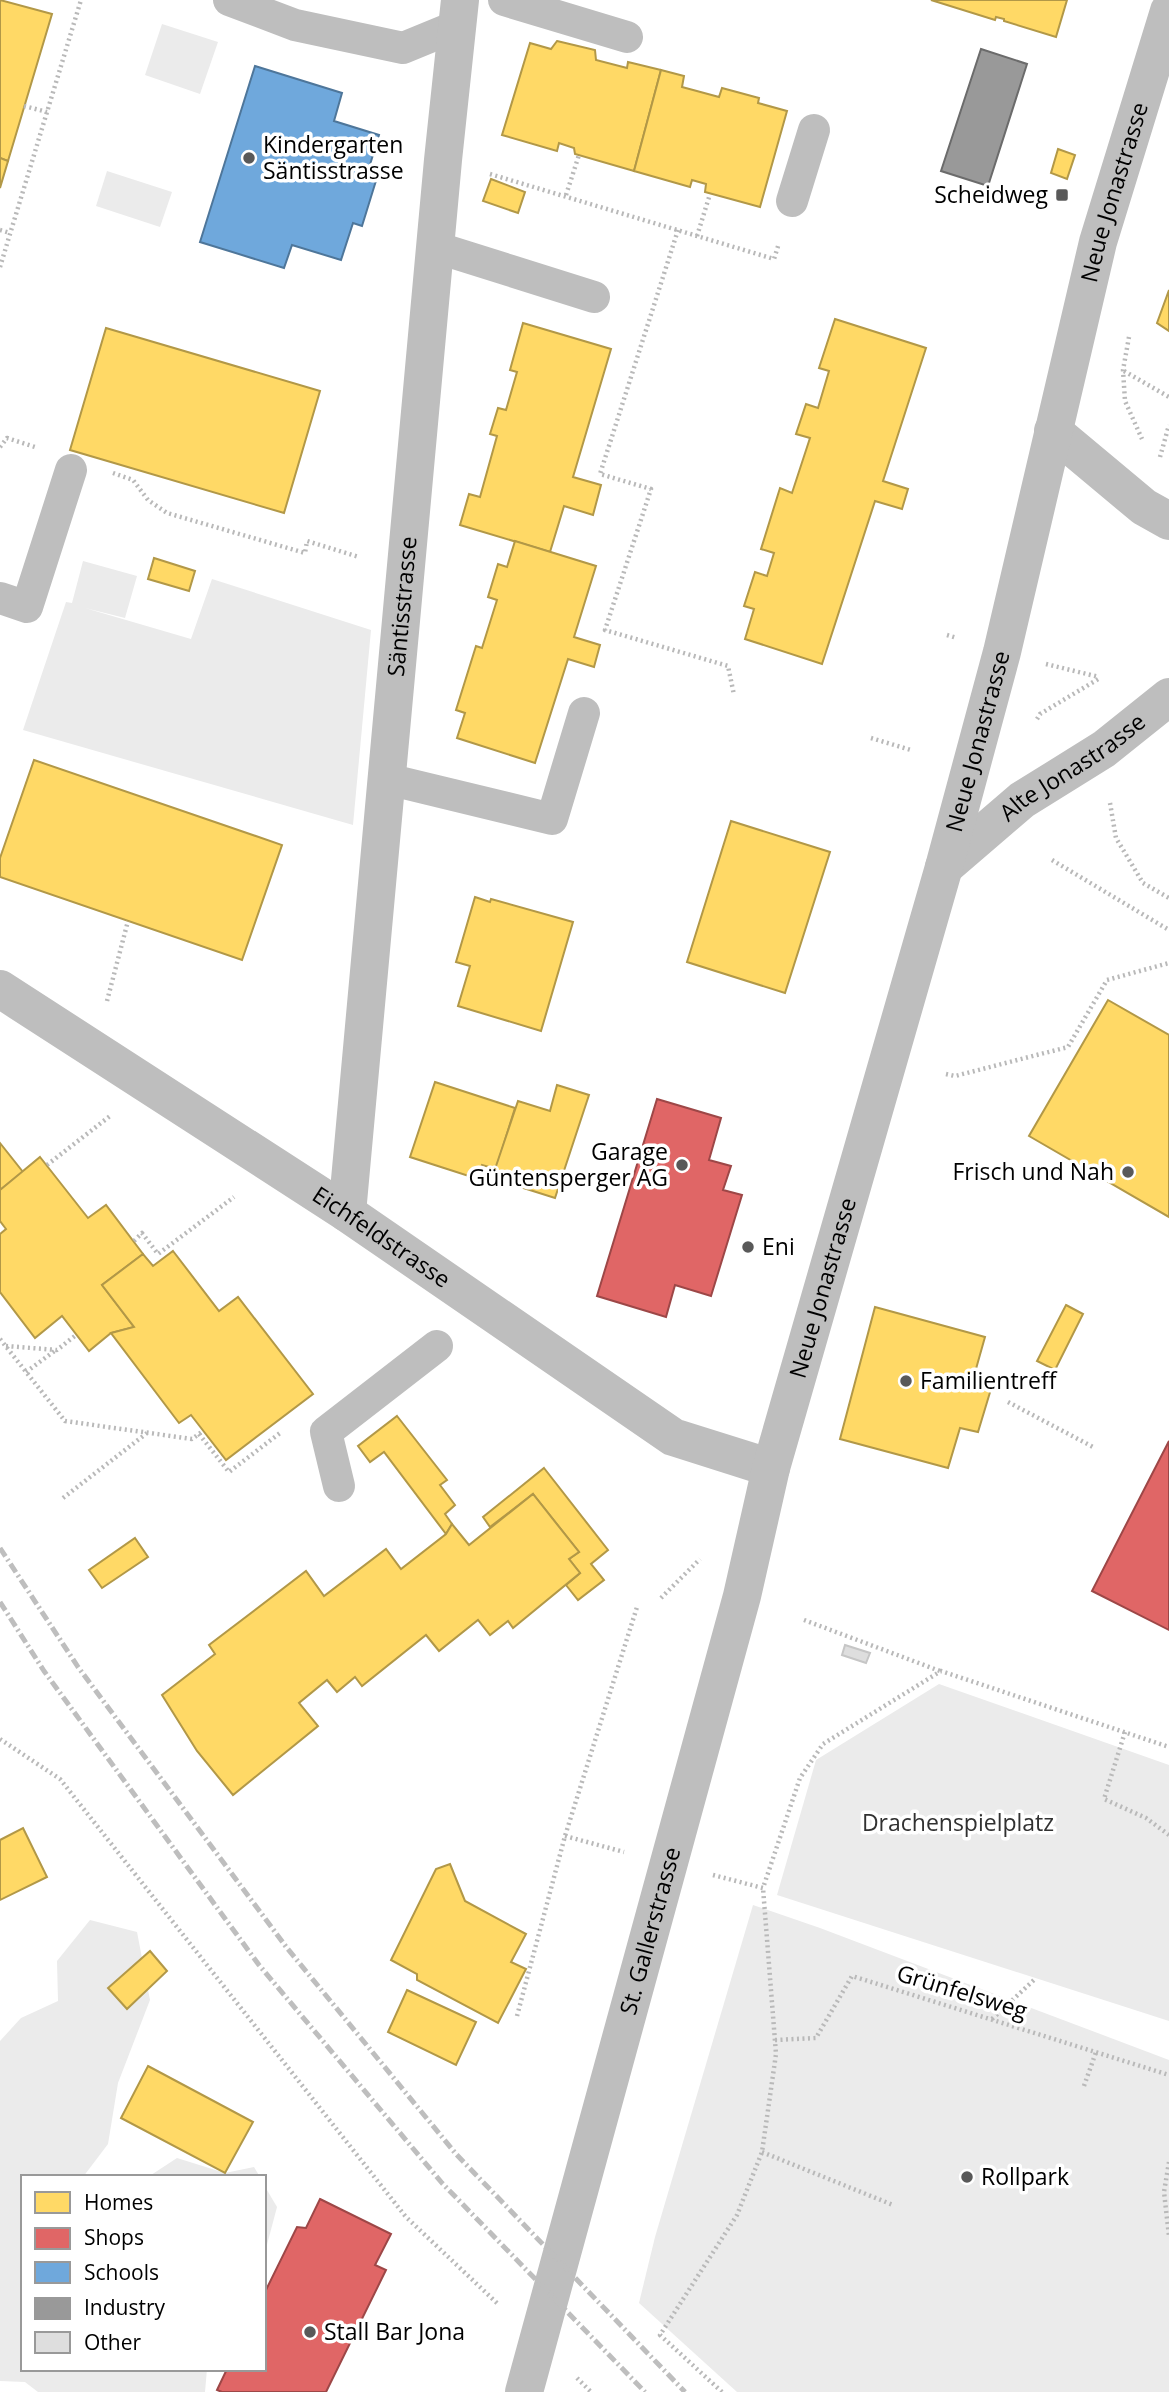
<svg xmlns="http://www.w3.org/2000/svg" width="1169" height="2392" font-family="'Open Sans',sans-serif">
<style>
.green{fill:#ebebeb}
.homes{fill:#ffd966;stroke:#b29847;stroke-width:2}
.shops{fill:#e06666;stroke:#9d4747;stroke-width:2}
.schools{fill:#6fa8dc;stroke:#4e769a;stroke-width:2}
.industry{fill:#999;stroke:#6b6b6b;stroke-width:2}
.building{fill:#dedede;stroke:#c6c6c6;stroke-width:2}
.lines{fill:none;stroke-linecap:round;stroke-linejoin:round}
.path{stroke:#b9b9b9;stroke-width:4.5;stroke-dasharray:2 3.5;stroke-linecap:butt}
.lane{stroke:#bebebe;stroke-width:32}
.street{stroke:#bebebe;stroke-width:38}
.primary{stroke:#bebebe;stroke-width:38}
.rail{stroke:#bebebe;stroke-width:5;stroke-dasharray:10 3.5 2 3.5;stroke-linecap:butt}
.poi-dot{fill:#595959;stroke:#fff;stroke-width:2.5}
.labels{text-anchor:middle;stroke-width:7;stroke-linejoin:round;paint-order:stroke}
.poi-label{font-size:23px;fill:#000;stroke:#fff;text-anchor:start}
.street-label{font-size:23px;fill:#000;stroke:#fff}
.park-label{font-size:23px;fill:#313131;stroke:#fff}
</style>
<rect width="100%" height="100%" fill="#fff"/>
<!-- green -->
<g class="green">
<path d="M 162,24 L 218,42 L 200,94 L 145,75 Z"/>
<path d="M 107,171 L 172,192 L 160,227 L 96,206 Z"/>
<path d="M 83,561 L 137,576 L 125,618 L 85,608 L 191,639 L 212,579 L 371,630 L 353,825 L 23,730 L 66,602 L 72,603 Z"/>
<path d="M 939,1684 L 1169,1765 L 1169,2021 L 777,1895 L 816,1760 Z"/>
<path d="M 753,1905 L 820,1928 L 1169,2060 L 1169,2392 L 737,2392 L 639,2303 L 655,2237 Z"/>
<path d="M 90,1920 L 137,1932 L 150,2000 L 118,2083 L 108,2144 L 83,2177 L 23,2177 L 23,2369 L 207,2369 L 205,2392 L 38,2392 L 25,2382 L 0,2381 L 0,2041 L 21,2018 L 58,2001 L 57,1961 Z"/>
<path d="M 177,2158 L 225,2173 L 254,2167 L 260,2177 L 148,2177 Z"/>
<path d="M 264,2185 L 277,2207 L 264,2256 Z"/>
</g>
<!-- homes -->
<g class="homes">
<path d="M 0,0 L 52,14 L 8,161 L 0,158 Z"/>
<path d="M 931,0 L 1067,0 L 1056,37 L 1004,21 L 1004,19 L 996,17 L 995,20 Z"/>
<path d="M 557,41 L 595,50 L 596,60 L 627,68 L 628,62 L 661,70 L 634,171 L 575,154 L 574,148 L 559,143 L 557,151 L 502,135 L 530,43 L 551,49 Z"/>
<path d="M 661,70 L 684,76 L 682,87 L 719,97 L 722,88 L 759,98 L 758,103 L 787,111 L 760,207 L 705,192 L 706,184 L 692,180 L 690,187 L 634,171 Z"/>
<path d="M 1058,149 L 1075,155 L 1067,179 L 1051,173 Z"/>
<path d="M 0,158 L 8,161 L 0,188 Z"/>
<path d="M 491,179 L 525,192 L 518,213 L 483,201 Z"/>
<path d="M 1169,290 L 1169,331 L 1157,323 Z"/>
<path d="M 835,319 L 926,348 L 883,481 L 908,489 L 902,509 L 875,501 L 822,664 L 745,639 L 754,609 L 744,606 L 755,572 L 767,576 L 774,553 L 761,549 L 780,488 L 792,493 L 810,438 L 796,434 L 806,404 L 818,408 L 829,371 L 819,368 Z"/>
<path d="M 523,323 L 611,349 L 573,477 L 601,485 L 593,515 L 564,506 L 550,552 L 460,525 L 469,494 L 480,497 L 497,436 L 490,434 L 498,408 L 506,410 L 517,372 L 510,370 Z"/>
<path d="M 106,328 L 320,391 L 284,513 L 70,450 Z"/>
<path d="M 515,541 L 596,566 L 574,637 L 600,645 L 594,667 L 568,659 L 535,763 L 457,738 L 465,713 L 456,710 L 476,646 L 482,648 L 497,600 L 488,597 L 498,564 L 507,567 Z"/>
<path d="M 154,558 L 195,571 L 189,591 L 148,579 Z"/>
<path d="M 34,760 L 282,845 L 242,960 L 0,877 L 0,858 Z"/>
<path d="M 731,821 L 830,852 L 785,993 L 687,962 Z"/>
<path d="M 475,897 L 490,902 L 491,899 L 573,922 L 541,1031 L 458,1006 L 470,966 L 456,962 Z"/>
<path d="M 1108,1000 L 1169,1035 L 1169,1217 L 1029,1136 Z"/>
<path d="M 435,1082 L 515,1108 L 496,1169 L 482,1165 L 478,1179 L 410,1157 Z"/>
<path d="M 557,1085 L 589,1095 L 555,1198 L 492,1178 L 518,1101 L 550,1111 Z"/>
<path d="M 0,1143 L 23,1172 L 0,1190 Z"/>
<path d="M 40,1157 L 88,1218 L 106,1205 L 143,1254 L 102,1285 L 134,1327 L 111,1333 L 89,1351 L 62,1316 L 35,1338 L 0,1292 L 0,1234 L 6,1229 L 0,1221 L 0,1190 Z"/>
<path d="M 173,1251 L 219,1311 L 238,1297 L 313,1394 L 226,1460 L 191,1415 L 179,1423 L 111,1333 L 134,1327 L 102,1285 L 143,1254 L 153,1266 Z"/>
<path d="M 1066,1305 L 1083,1314 L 1055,1370 L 1037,1361 Z"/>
<path d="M 875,1307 L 985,1337 L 972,1383 L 991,1389 L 978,1432 L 960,1428 L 948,1468 L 840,1439 Z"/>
<path d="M 397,1416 L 447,1480 L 440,1485 L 455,1505 L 445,1514 L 452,1524 L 446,1534 L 384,1452 L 370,1462 L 358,1446 Z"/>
<path d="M 544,1468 L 608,1550 L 591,1564 L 604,1580 L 578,1600 L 566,1585 L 580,1573 L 569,1559 L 579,1552 L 533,1494 L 490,1527 L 483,1517 Z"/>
<path d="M 533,1494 L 579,1552 L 569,1559 L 580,1573 L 513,1628 L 508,1621 L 490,1635 L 478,1620 L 439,1651 L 426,1635 L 362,1686 L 355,1677 L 337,1692 L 327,1680 L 299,1703 L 318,1726 L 233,1795 L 197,1751 L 162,1695 L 215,1654 L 209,1645 L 306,1571 L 324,1596 L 386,1549 L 401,1569 L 446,1534 L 452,1524 L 469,1545 Z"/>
<path d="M 135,1538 L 148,1557 L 102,1588 L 89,1570 Z"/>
<path d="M 23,1828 L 47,1877 L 0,1900 L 0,1840 Z"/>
<path d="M 450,1864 L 465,1901 L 526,1934 L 511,1962 L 526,1969 L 498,2023 L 417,1980 L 417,1974 L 391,1960 L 436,1869 Z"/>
<path d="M 150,1951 L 167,1971 L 127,2009 L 108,1988 Z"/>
<path d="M 407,1990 L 476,2022 L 456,2065 L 388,2032 Z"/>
<path d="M 148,2066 L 253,2122 L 225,2173 L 121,2118 Z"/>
</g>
<!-- shops -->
<g class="shops">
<path d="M 657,1099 L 721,1118 L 709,1160 L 731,1166 L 723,1190 L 742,1195 L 711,1296 L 675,1285 L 666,1317 L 597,1296 Z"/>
<path d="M 1169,1441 L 1169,1630 L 1092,1591 Z"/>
<path d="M 320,2199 L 391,2234 L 375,2265 L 386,2270 L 326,2392 L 222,2392 L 217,2390 L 227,2369 L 264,2369 L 264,2294 L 297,2227 L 306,2228 Z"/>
</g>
<!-- schools -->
<path class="schools" d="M 255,66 L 342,93 L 334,121 L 379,135 L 369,168 L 379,171 L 362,226 L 353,223 L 341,260 L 292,245 L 284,268 L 200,242 Z"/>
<!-- industry -->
<path class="industry" d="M 981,49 L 1027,64 L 988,186 L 941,171 Z"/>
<!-- building -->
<path class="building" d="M 845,1645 L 870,1653 L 866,1663 L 842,1655 Z"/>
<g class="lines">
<!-- path -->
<g class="path">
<path d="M 24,106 L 47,112"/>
<path d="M 490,174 L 774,259 L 779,243"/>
<path d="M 566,195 L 579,155"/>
<path d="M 0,230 L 10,233"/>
<path d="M 678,230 L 600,474 L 651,489 L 605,630 L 728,666 L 734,695"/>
<path d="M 697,236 L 710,194"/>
<path d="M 0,267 L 81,0"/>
<path d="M 1129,337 L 1123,370 L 1125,401 L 1142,439"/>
<path d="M 1124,371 L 1169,397"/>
<path d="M 0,447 L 7,438 L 35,447"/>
<path d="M 1160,457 L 1169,425"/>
<path d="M 113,473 L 133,480 L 148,500 L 167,513 L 305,553 L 307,541 L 359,557"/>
<path d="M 947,635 L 957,638"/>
<path d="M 1046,664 L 1099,677"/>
<path d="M 1037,719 L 1040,714 L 1100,678"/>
<path d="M 871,738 L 911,750"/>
<path d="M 1110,803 L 1116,838 L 1143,883 L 1169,898"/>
<path d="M 1052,860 L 1169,930"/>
<path d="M 107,1001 L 128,921"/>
<path d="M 946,1074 L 955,1076 L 1068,1047 L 1107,980 L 1169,963"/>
<path d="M 47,1165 L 110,1116"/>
<path d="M 134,1241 L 142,1233 L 158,1254 L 234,1197"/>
<path d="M 0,1339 L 65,1421 L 192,1439 L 203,1431"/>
<path d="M 6,1346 L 57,1350 L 76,1335"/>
<path d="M 26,1372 L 56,1350"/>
<path d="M 1008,1402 L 1095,1448"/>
<path d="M 199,1434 L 229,1472 L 280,1433"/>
<path d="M 63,1498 L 147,1433"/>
<path d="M 661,1598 L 700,1559"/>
<path d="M 804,1620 L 940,1671"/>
<path d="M 1125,1732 L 1104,1799 L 1146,1818 L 1169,1835"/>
<path d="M 0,1739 L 60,1779 L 406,2217 L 499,2305"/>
<path d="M 565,1836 L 624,1852"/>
<path d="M 713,1875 L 763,1888 L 800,1778 L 823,1744 L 941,1671 L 1169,1747"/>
<path d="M 517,2016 L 565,1836 L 637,1607"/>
<path d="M 992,2019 L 1035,1979"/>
<path d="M 775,2040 L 816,2038 L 852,1976 L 1169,2075"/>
<path d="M 1084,2086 L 1096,2052"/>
<path d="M 762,2152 L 893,2205"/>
<path d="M 1169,2162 L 1164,2192 L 1169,2236"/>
<path d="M 577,2378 L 591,2392"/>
<path d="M 722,2392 L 660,2335 L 737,2215 L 762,2152 L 776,2054 L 763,1888"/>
</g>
<!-- lane -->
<g class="lane">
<path d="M 229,0 L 295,25 L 403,48 L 459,25"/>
<path d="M 504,0 L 627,37"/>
<path d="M 792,201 L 814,130"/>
<path d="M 435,247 L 594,297"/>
<path d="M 0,598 L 27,607 L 71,470"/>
<path d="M 387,779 L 552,819 L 584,713"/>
<path d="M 339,1486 L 326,1432 L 437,1346"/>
</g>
<!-- street -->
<g class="street">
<path id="s1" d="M 0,989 L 347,1213 L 673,1437 L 771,1468"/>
<path id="s2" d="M 347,1213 L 443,160 L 460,0"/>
</g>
<!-- primary -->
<g class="primary">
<path d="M 1053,431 L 1144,507 L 1169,521"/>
<path id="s3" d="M 944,867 L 1022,800 L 1104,749 L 1169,697"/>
<path id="s4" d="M 524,2392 L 742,1596 L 771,1468 L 944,867 L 1002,652 L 1098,242 L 1169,11"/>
</g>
<!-- rail -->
<g class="rail">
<path d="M 0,1548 L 78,1667 L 287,1948 L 456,2154 L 685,2392"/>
<path d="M 0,1602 L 44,1671 L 259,1965 L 442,2183 L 645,2392"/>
</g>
</g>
<!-- markers -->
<g class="poi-dot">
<circle cx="249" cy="158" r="7"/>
<rect x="1055" y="188" width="14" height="14" rx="3.5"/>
<circle cx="682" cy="1165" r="7"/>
<circle cx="1128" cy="1172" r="7"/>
<circle cx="748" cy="1247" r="7"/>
<circle cx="906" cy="1381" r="7"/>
<circle cx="967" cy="2177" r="7"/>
<circle cx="310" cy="2332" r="7"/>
</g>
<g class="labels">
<!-- poi labels -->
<g class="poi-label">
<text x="263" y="153">Kindergarten<tspan x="263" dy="26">Säntisstrasse</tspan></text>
<text x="1048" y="203" text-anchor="end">Scheidweg</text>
<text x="668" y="1160" text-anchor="end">Garage<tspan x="668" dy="26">Güntensperger AG</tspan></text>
<text x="1114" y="1180" text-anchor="end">Frisch und Nah</text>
<text x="762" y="1255">Eni</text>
<text x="920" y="1389">Familientreff</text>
<text x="981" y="2185">Rollpark</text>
<text x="324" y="2340">Stall Bar Jona</text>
</g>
<!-- street labels -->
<g class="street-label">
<text dy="8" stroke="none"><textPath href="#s4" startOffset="2278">Neue Jonastrasse</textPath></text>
<text dy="8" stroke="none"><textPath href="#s2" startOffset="609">Säntisstrasse</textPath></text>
<text dy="8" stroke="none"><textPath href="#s4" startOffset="1712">Neue Jonastrasse</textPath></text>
<text dy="8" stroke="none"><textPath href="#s3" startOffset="163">Alte Jonastrasse</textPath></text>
<text dy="8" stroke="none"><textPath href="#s1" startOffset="455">Eichfeldstrasse</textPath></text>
<text dy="8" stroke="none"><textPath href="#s4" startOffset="1144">Neue Jonastrasse</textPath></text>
<text dy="8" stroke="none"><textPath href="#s4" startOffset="478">St. Gallerstrasse</textPath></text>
<text transform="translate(962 1992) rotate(17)" y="8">Grünfelsweg</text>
</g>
<!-- park labels -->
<g class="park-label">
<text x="958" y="1831">Drachenspielplatz</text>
</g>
</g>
<!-- legend -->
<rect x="21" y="2175" width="245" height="196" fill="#ffffff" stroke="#999999" stroke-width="2"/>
<rect x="35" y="2192" width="35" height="21" fill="#ffd966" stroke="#999999" stroke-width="2"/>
<text x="84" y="2210" font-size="21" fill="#000000">Homes</text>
<rect x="35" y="2228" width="35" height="21" fill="#e06666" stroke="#999999" stroke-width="2"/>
<text x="84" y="2245" font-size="21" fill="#000000">Shops</text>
<rect x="35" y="2262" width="35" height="21" fill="#6fa8dc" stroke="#999999" stroke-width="2"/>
<text x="84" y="2280" font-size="21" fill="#000000">Schools</text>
<rect x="35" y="2298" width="35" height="21" fill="#999999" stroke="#999999" stroke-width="2"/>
<text x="84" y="2315" font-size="21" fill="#000000">Industry</text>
<rect x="35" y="2332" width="35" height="21" fill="#dedede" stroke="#999999" stroke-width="2"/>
<text x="84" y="2350" font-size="21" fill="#000000">Other</text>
</svg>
